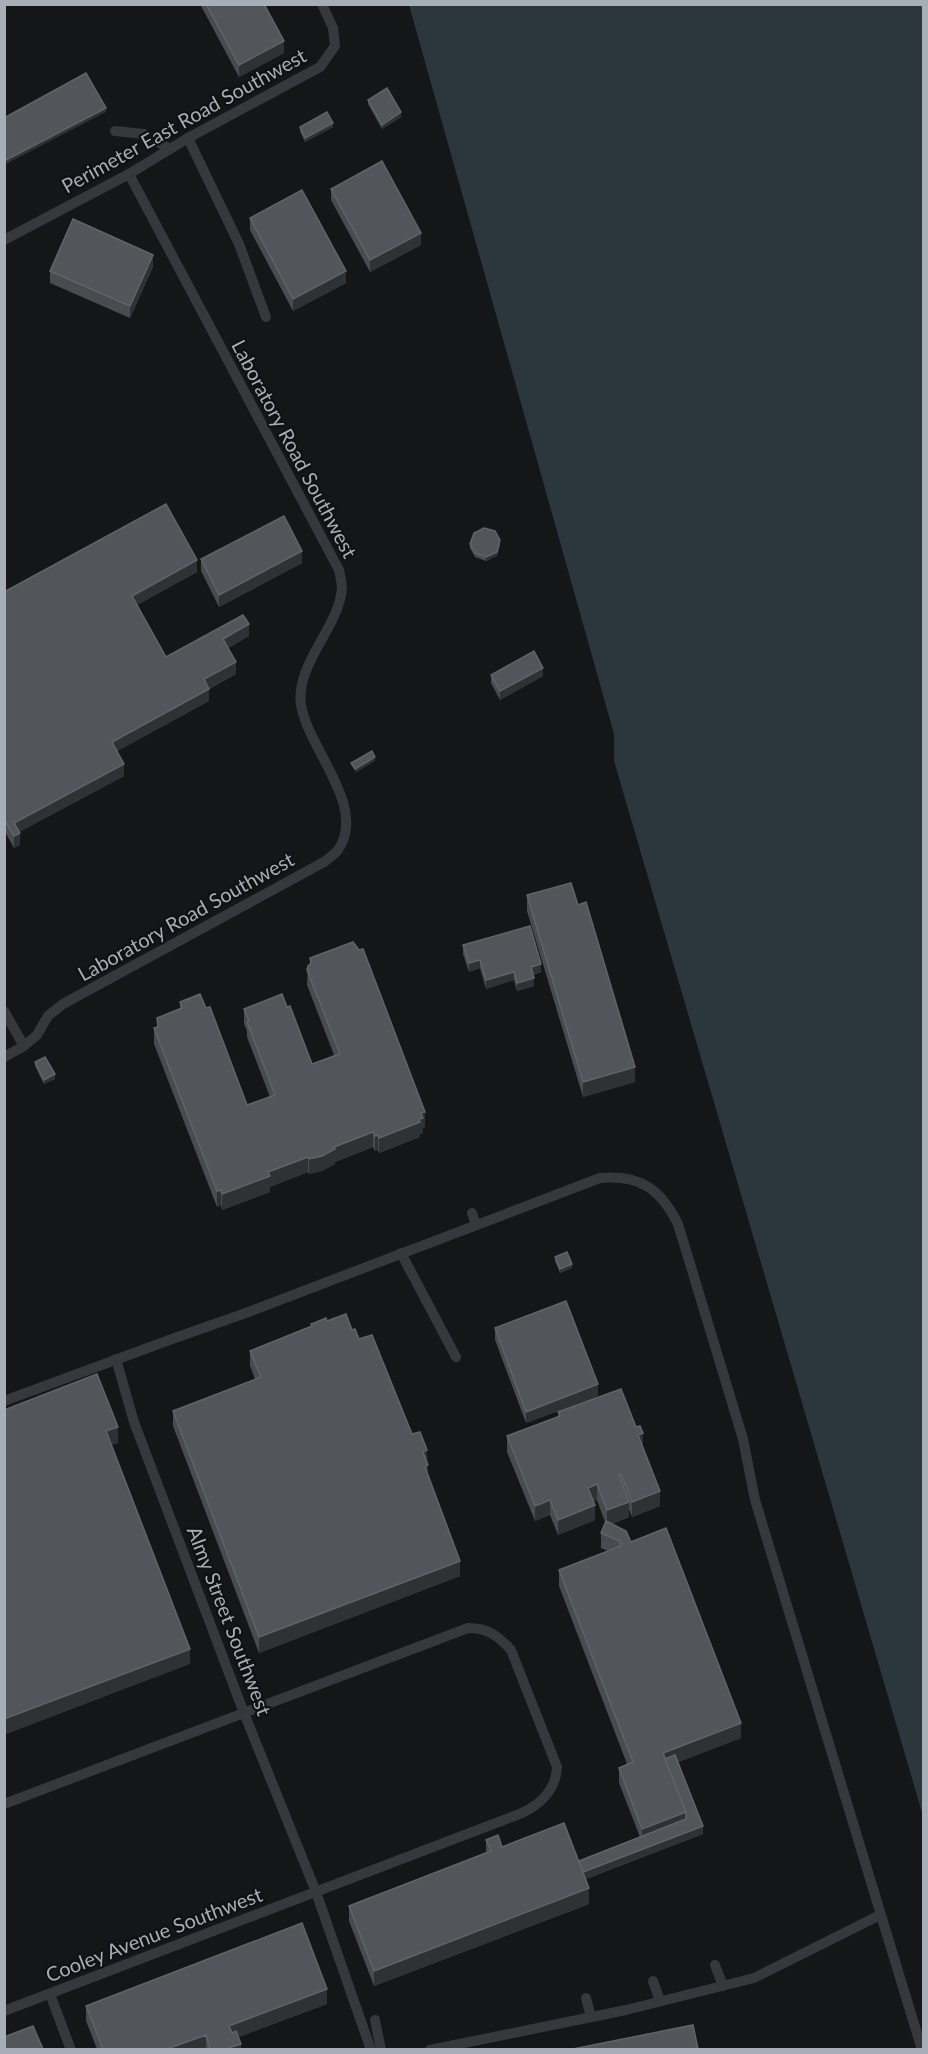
<svg xmlns="http://www.w3.org/2000/svg" width="928" height="2054" font-family="Lato,sans-serif">
<style>
.water{fill:#2b373c}
.lines{fill:none;stroke-linecap:round;stroke-linejoin:round}
.service{stroke:#36383d;stroke-width:10}
.wall{fill:#484b50}
.shaded-wall{fill:#2f3235}
.building{fill:#52565b;stroke:#60646a;stroke-width:1.5}
.labels{text-anchor:middle;stroke-width:4.5;stroke-linejoin:round;paint-order:stroke}
.street-label{font-size:20px;fill:#a7aeb8;stroke:#101113}
</style>
<rect width="100%" height="100%" fill="#151618"/>
<!-- water -->
<path class="water" d="M 409,5 L 923,5 L 923,1816 L 614,761 L 614,734 Z"/>
<g class="lines">
<!-- service -->
<g class="service">
<path d="M 115,131 L 144,134 L 170,149"/>
<path d="M 188,138 L 239,244 L 266,317"/>
<path d="M 4,240 L 129,174 L 188,138 L 320,67 L 335,46 L 333,28 L 322,4"/>
<path d="M 4,1011 L 24,1046"/>
<path d="M 4,1057 L 24,1046 L 37,1035 L 48,1016 L 63,1004 L 324,862 C 329,858 335,854 338,850 C 368,807 308,749 301,705 C 295,664 339,628 342,588 C 342,583 340,576 339,570 L 129,174"/>
<path d="M 472,1213 L 476,1225"/>
<path d="M 401,1253 L 456,1357"/>
<path d="M 116,1359 L 134,1422 L 244,1713 L 316,1892 L 371,2050"/>
<path d="M 4,1401 L 172,1339 L 243,1314 L 600,1178 C 640,1175 660,1188 678,1224 L 743,1439 L 755,1500 L 922,2050"/>
<path d="M 4,1804 L 468,1628 C 488,1628 498,1636 511,1650 L 557,1767 C 556,1789 541,1804 522,1813 L 4,2011"/>
<path d="M 715,1965 L 723,1986"/>
<path d="M 653,1981 L 660,2001"/>
<path d="M 50,1994 L 71,2050"/>
<path d="M 586,1998 L 591,2017"/>
<path d="M 375,2020 L 381,2050"/>
<path d="M 430,2050 L 626,2010 L 754,1978 L 880,1915"/>
</g>
</g>
<!-- wall -->
<g class="wall">
<path d="M 200,4 L 264,4 L 284,53 L 239,77 Z"/>
<path d="M 368,100 L 401,117 L 382,129 L 368,104 Z"/>
<path d="M 300,127 L 333,127 L 305,142 L 300,131 Z"/>
<path d="M 331,189 L 421,245 L 370,272 L 331,200 Z"/>
<path d="M 250,218 L 346,283 L 293,311 L 250,230 Z"/>
<path d="M 153,267 L 130,318 L 50,283 L 50,271 Z"/>
<path d="M 470,544 L 500,544 L 497,556 L 486,561 L 475,557 L 470,548 Z"/>
<path d="M 201,559 L 302,563 L 219,607 L 201,571 Z"/>
<path d="M 197,572 L 137,605 L 166,657 L 249,636 L 228,648 L 236,674 L 209,689 L 209,701 L 117,751 L 124,776 L 19,832 L 20,845 L 14,848 L 4,830 L 4,592 Z"/>
<path d="M 491,675 L 543,676 L 500,700 L 491,683 Z"/>
<path d="M 527,895 L 635,1082 L 583,1097 L 527,911 Z"/>
<path d="M 463,945 L 541,972 L 533,975 L 534,986 L 517,991 L 514,980 L 486,989 L 480,968 L 469,972 L 463,954 Z"/>
<path d="M 310,958 L 425,1127 L 423,1128 L 423,1133 L 420,1134 L 420,1137 L 379,1153 L 378,1150 L 375,1151 L 373,1147 L 335,1162 L 335,1164 L 322,1171 L 309,1174 L 308,1172 L 270,1187 L 270,1192 L 222,1210 L 221,1205 L 217,1207 L 154,1044 L 154,1028 L 157,1027 L 157,1018 L 180,1009 L 180,1002 L 206,1008 L 247,1105 L 270,1097 L 247,1037 L 247,1031 L 244,1024 L 244,1009 L 312,1064 L 334,1055 L 307,985 L 308,966 L 310,964 Z"/>
<path d="M 35,1062 L 55,1079 L 44,1084 L 35,1066 Z"/>
<path d="M 555,1257 L 572,1268 L 560,1273 L 555,1261 Z"/>
<path d="M 327,1321 L 352,1330 L 359,1339 L 427,1463 L 428,1476 L 460,1576 L 259,1653 L 173,1426 L 173,1411 L 255,1379 L 250,1366 L 250,1351 L 311,1327 L 311,1324 Z"/>
<path d="M 495,1328 L 598,1396 L 526,1423 L 495,1340 Z"/>
<path d="M 558,1412 L 643,1446 L 660,1506 L 632,1517 L 629,1509 L 629,1517 L 612,1524 L 631,1542 L 741,1738 L 678,1762 L 703,1834 L 586,1879 L 589,1904 L 374,1986 L 349,1921 L 349,1906 L 486,1853 L 486,1840 L 502,1847 L 579,1861 L 640,1837 L 619,1783 L 619,1768 L 627,1764 L 559,1586 L 559,1570 L 608,1551 L 601,1548 L 601,1533 L 605,1522 L 597,1500 L 593,1501 L 595,1520 L 558,1535 L 550,1515 L 535,1521 L 507,1452 L 507,1436 L 558,1417 Z"/>
<path d="M 327,2004 L 238,2037 L 241,2049 L 97,2049 L 86,2021 L 86,2006 Z"/>
</g>
<!-- shaded-wall -->
<g class="shaded-wall">
<path d="M 284,41 L 284,53 L 239,77 L 239,65 Z"/>
<path d="M 106,108 L 106,112 L 4,165 L 4,161 Z"/>
<path d="M 401,112 L 401,117 L 382,129 L 382,125 Z"/>
<path d="M 333,123 L 333,127 L 305,142 L 305,138 Z"/>
<path d="M 421,233 L 421,245 L 370,272 L 370,260 Z"/>
<path d="M 153,255 L 153,267 L 130,318 L 130,306 Z"/>
<path d="M 346,271 L 346,283 L 293,311 L 293,299 Z"/>
<path d="M 500,540 L 500,544 L 497,556 L 486,561 L 486,557 Z"/>
<path d="M 302,551 L 302,563 L 219,607 L 219,595 Z"/>
<path d="M 197,560 L 197,572 L 132,608 L 132,596 Z"/>
<path d="M 249,624 L 249,636 L 223,650 L 223,639 Z"/>
<path d="M 236,662 L 236,674 L 204,691 L 204,679 Z"/>
<path d="M 543,668 L 543,676 L 500,700 L 500,691 Z"/>
<path d="M 209,689 L 209,701 L 112,754 L 112,742 Z"/>
<path d="M 375,757 L 375,761 L 355,773 L 355,769 Z"/>
<path d="M 124,764 L 124,776 L 14,835 L 14,823 Z"/>
<path d="M 20,833 L 20,845 L 14,848 L 14,836 Z"/>
<path d="M 480,960 L 480,968 L 469,972 L 469,963 Z"/>
<path d="M 541,964 L 541,972 L 531,975 L 531,967 Z"/>
<path d="M 514,972 L 514,980 L 486,989 L 486,980 Z"/>
<path d="M 534,978 L 534,986 L 517,991 L 517,983 Z"/>
<path d="M 635,1067 L 635,1082 L 583,1097 L 583,1082 Z"/>
<path d="M 55,1074 L 55,1079 L 44,1084 L 44,1080 Z"/>
<path d="M 425,1112 L 425,1127 L 423,1128 L 423,1133 L 420,1134 L 420,1137 L 379,1153 L 379,1138 Z"/>
<path d="M 373,1132 L 373,1147 L 335,1162 L 335,1164 L 322,1171 L 309,1174 L 309,1159 L 334,1147 Z"/>
<path d="M 378,1135 L 378,1150 L 375,1151 L 375,1136 Z"/>
<path d="M 308,1157 L 308,1172 L 270,1187 L 270,1192 L 222,1210 L 222,1194 L 268,1172 Z"/>
<path d="M 221,1190 L 221,1205 L 217,1207 L 217,1191 Z"/>
<path d="M 572,1264 L 572,1268 L 560,1273 L 560,1269 Z"/>
<path d="M 598,1384 L 598,1396 L 526,1423 L 526,1412 Z"/>
<path d="M 118,1427 L 118,1443 L 106,1447 L 106,1431 Z"/>
<path d="M 643,1433 L 643,1448 L 638,1435 Z"/>
<path d="M 427,1450 L 428,1481 L 425,1482 L 423,1452 Z"/>
<path d="M 597,1484 L 597,1500 L 588,1503 L 588,1488 Z"/>
<path d="M 660,1491 L 660,1506 L 632,1517 L 632,1502 Z"/>
<path d="M 550,1500 L 550,1515 L 535,1521 L 535,1506 Z"/>
<path d="M 629,1502 L 629,1517 L 607,1526 L 607,1510 Z"/>
<path d="M 595,1505 L 595,1520 L 558,1535 L 558,1520 Z"/>
<path d="M 460,1561 L 460,1576 L 259,1653 L 259,1637 Z"/>
<path d="M 190,1649 L 190,1664 L 4,1735 L 4,1719 Z"/>
<path d="M 741,1723 L 741,1738 L 666,1767 L 663,1753 Z"/>
<path d="M 686,1812 L 686,1828 L 642,1844 L 642,1829 Z"/>
<path d="M 703,1826 L 703,1834 L 580,1881 L 580,1873 Z"/>
<path d="M 589,1888 L 589,1904 L 374,1986 L 374,1971 Z"/>
<path d="M 327,1989 L 327,2004 L 229,2041 L 229,2026 Z"/>
<path d="M 206,2035 L 206,2049 L 167,2049 Z"/>
<path d="M 241,2044 L 241,2049 L 225,2049 Z"/>
</g>
<!-- building -->
<g class="building">
<path d="M 206,4 L 264,4 L 284,41 L 239,65 Z"/>
<path d="M 86,73 L 106,108 L 4,161 L 4,118 Z"/>
<path d="M 387,88 L 401,112 L 382,125 L 368,100 Z"/>
<path d="M 327,112 L 333,123 L 305,138 L 300,127 Z"/>
<path d="M 382,161 L 421,233 L 370,260 L 331,189 Z"/>
<path d="M 302,190 L 346,271 L 293,299 L 250,218 Z"/>
<path d="M 73,219 L 153,255 L 130,306 L 50,271 Z"/>
<path d="M 166,504 L 197,560 L 132,596 L 166,657 L 243,615 L 249,624 L 223,639 L 236,662 L 204,679 L 209,689 L 112,742 L 124,764 L 14,823 L 20,833 L 14,836 L 4,819 L 4,592 Z"/>
<path d="M 284,516 L 302,551 L 219,595 L 201,559 Z"/>
<path d="M 484,528 L 495,531 L 500,540 L 497,552 L 486,557 L 475,553 L 470,544 L 474,533 Z"/>
<path d="M 534,651 L 543,668 L 500,691 L 491,675 Z"/>
<path d="M 372,751 L 375,757 L 355,769 L 351,763 Z"/>
<path d="M 571,883 L 578,905 L 586,902 L 635,1067 L 583,1082 L 527,895 Z"/>
<path d="M 530,926 L 541,964 L 531,967 L 534,978 L 517,983 L 514,972 L 486,980 L 480,960 L 469,963 L 463,945 Z"/>
<path d="M 353,942 L 359,950 L 363,949 L 425,1112 L 421,1113 L 423,1118 L 419,1119 L 420,1122 L 379,1138 L 378,1135 L 375,1136 L 373,1132 L 334,1147 L 335,1149 L 322,1156 L 309,1159 L 308,1157 L 268,1172 L 270,1176 L 222,1194 L 221,1190 L 217,1191 L 154,1028 L 158,1027 L 157,1018 L 182,1008 L 180,1002 L 200,994 L 206,1008 L 210,1007 L 247,1105 L 275,1095 L 247,1022 L 249,1021 L 244,1009 L 282,994 L 287,1007 L 290,1006 L 312,1064 L 340,1054 L 307,970 L 308,966 L 311,963 L 310,958 Z"/>
<path d="M 45,1057 L 55,1074 L 44,1080 L 35,1062 Z"/>
<path d="M 567,1252 L 572,1264 L 560,1269 L 555,1257 Z"/>
<path d="M 566,1301 L 598,1384 L 526,1412 L 495,1328 Z"/>
<path d="M 346,1314 L 352,1330 L 355,1329 L 359,1339 L 372,1335 L 412,1434 L 420,1432 L 427,1450 L 423,1452 L 428,1465 L 425,1467 L 460,1561 L 259,1637 L 173,1411 L 261,1377 L 250,1351 L 312,1326 L 311,1324 L 314,1323 L 326,1318 L 327,1321 Z"/>
<path d="M 97,1374 L 118,1427 L 106,1431 L 190,1649 L 4,1719 L 4,1410 Z"/>
<path d="M 621,1389 L 636,1427 L 640,1426 L 643,1433 L 638,1435 L 660,1491 L 632,1502 L 621,1474 L 619,1475 L 629,1502 L 607,1510 L 597,1484 L 588,1488 L 595,1505 L 558,1520 L 550,1500 L 535,1506 L 507,1436 L 560,1416 L 558,1412 Z"/>
<path d="M 606,1521 L 626,1531 L 631,1542 L 666,1528 L 741,1723 L 663,1753 L 686,1812 L 642,1829 L 619,1768 L 633,1762 L 559,1570 L 621,1546 L 620,1541 L 601,1533 Z"/>
<path d="M 675,1755 L 703,1826 L 583,1872 L 579,1861 L 686,1819 L 686,1812 L 665,1759 Z"/>
<path d="M 564,1823 L 589,1888 L 374,1971 L 349,1906 L 491,1851 L 486,1840 L 498,1835 L 502,1847 Z"/>
<path d="M 302,1923 L 327,1989 L 229,2026 L 232,2033 L 236,2031 L 241,2044 L 225,2049 L 210,2049 L 206,2035 L 167,2049 L 103,2049 L 86,2006 Z"/>
<path d="M 693,2025 L 698,2049 L 573,2049 Z"/>
<path d="M 33,2026 L 43,2049 L 4,2049 L 4,2037 Z"/>
</g>
<g class="labels">
<!-- street labels -->
<g class="street-label">
<text transform="translate(184 121) rotate(-29)" y="7">Perimeter East Road Southwest</text>
<text transform="translate(294 449) rotate(62)" y="7">Laboratory Road Southwest</text>
<text transform="translate(186 917) rotate(-29)" y="7">Laboratory Road Southwest</text>
<text transform="translate(229 1621) rotate(69)" y="7">Almy Street Southwest</text>
<text transform="translate(154 1935) rotate(-21)" y="7">Cooley Avenue Southwest</text>
</g>
</g>
<!-- border -->
<rect width="928" height="2054" fill="none" stroke="#a7aeb8" stroke-width="12"/>
</svg>
